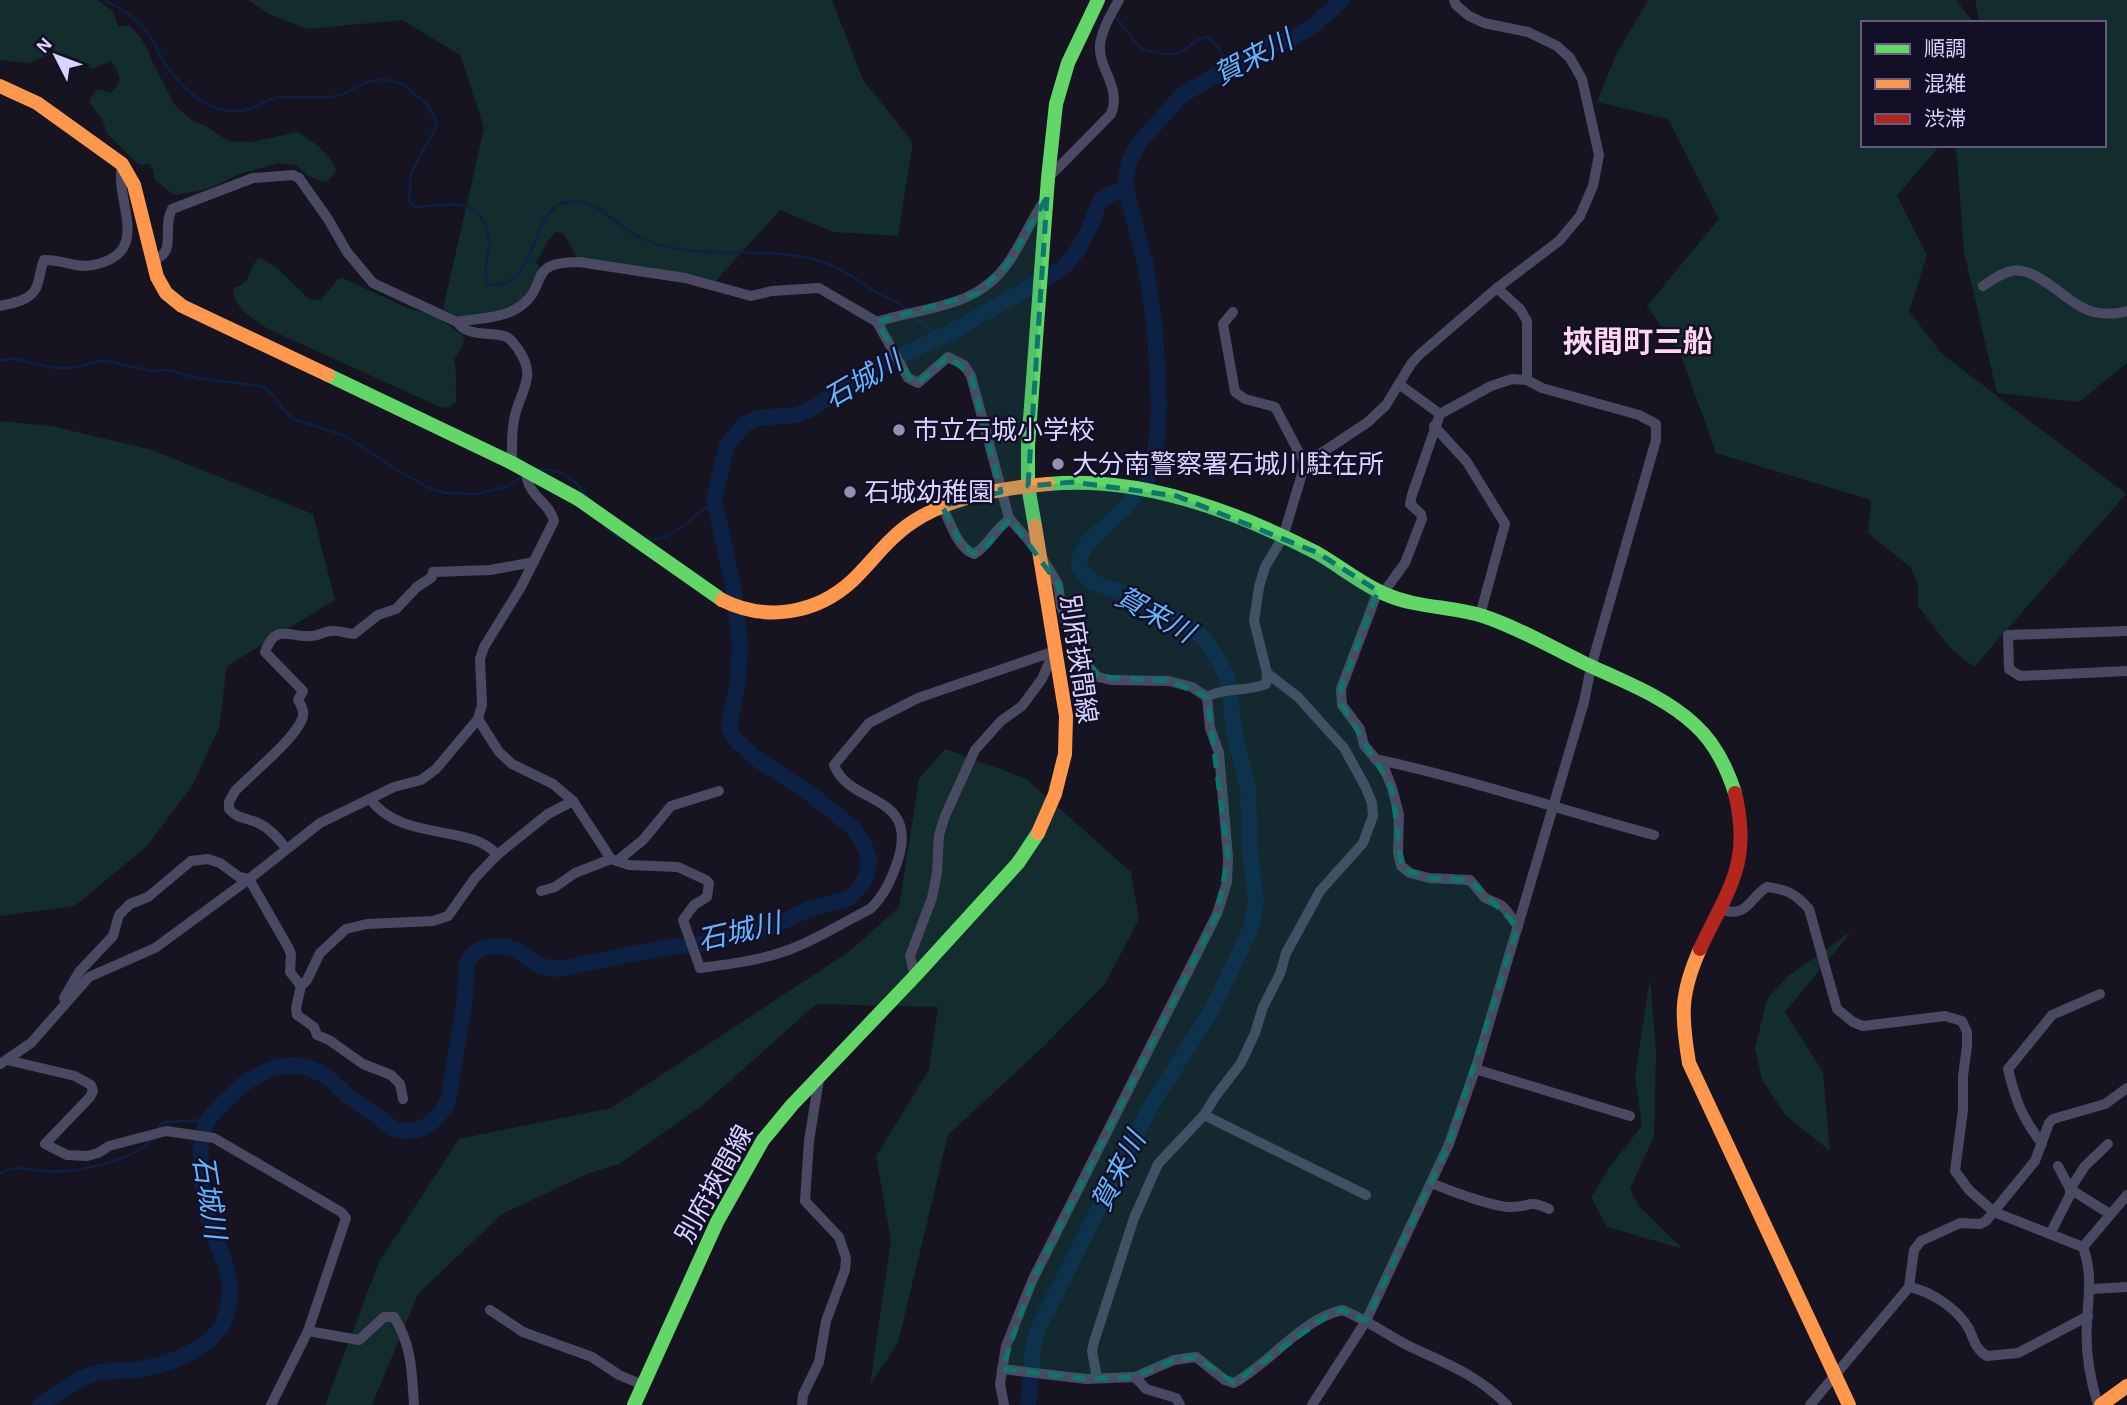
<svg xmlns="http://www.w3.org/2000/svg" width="2127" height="1405" font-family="'Alegreya Sans','Noto Sans JP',sans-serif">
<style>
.green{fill:#132c2d}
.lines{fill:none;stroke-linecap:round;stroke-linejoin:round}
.stream{stroke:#0d2144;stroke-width:2.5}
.river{stroke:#0d2144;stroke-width:16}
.street{stroke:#4a4962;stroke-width:10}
.fast{stroke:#63d668;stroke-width:14}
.slow{stroke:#ff974d;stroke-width:14}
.jam{stroke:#b3261e;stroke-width:14}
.marked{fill:#0f766e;fill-opacity:0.2;stroke:#0f766e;stroke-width:5;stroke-dasharray:14 9;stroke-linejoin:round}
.poi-dot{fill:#9591b1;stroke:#130f26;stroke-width:2.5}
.labels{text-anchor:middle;stroke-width:5;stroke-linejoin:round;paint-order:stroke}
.poi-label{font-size:26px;fill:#d9d4ff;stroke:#130f26;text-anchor:start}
.street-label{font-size:26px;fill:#d9d4ff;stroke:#130f26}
.water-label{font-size:28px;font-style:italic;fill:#62b6ff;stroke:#130f26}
.quarter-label{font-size:30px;font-weight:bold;fill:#ffd6f0;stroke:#130f26}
</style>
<rect width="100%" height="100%" fill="#161421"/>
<!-- green -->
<g class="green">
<path d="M 0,0 L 98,0 L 113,11 L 118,27 L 129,25 C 139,35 148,46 151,59 L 174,104 L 191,120 L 206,126 L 228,141 L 253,142 L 297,132 C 313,141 328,152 336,169 L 332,177 L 326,182 L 310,177 L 296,165 L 278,163 L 240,174 L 208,189 L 174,195 L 154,179 L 154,171 L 149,164 L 141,165 L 137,163 L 106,133 C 105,118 96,114 89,101 L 95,91 L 99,89 L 110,93 C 124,81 121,76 111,61 L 92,69 L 77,59 L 56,52 L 28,63 L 0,60 Z"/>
<path d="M 248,0 L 832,0 L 863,80 L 913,142 L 898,236 L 834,232 L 780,210 L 712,285 L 579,262 L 564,235 L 557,231 L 549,239 L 536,262 L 541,268 L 526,295 L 517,304 L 494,312 L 465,317 L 457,317 L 443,309 L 484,128 L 460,55 L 402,20 L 308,29 L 269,14 Z"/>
<path d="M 1648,0 L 1956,0 L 1974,23 L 1863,23 L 1863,145 L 1940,145 L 1897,196 L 1927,255 L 1909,311 L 1942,354 L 2126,494 L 1974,667 L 1951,649 L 1918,606 L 1918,585 L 1911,568 L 1868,533 L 1871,500 L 1716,453 L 1681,355 L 1647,306 L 1719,219 L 1668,119 L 1597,102 L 1616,55 Z"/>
<path d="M 1975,0 L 2127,0 L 2127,363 L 2079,402 L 1997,393 L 1964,252 L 1956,145 L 2104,145 L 2104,23 L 1980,23 Z"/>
<path d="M 259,257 L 277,268 L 309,299 L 321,300 L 338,279 L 342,278 L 410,309 L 435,316 L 463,335 L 464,343 L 454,360 C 458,375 454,387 457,402 L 448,408 L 440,407 L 268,329 C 254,319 232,307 233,288 C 252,284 248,269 259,257 Z"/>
<path d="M 0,421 L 52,426 L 152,450 L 313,514 L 335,600 L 227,666 L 219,728 L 192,786 L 147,846 L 75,906 L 0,916 Z"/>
<path d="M 945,749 L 1025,778 L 1131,872 L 1139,919 L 1105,984 L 1043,1047 L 948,1135 L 898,1343 L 870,1385 L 891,1241 L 876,1156 L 929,1070 L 938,1007 L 816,1004 L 703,1105 L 619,1164 L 589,1173 L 502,1214 L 418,1294 L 372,1405 L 325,1405 L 379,1262 L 459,1139 L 611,1108 L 850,951 L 899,907 L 919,779 Z"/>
<path d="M 1852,931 L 1785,1012 L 1823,1072 L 1830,1151 L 1786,1116 L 1762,1080 L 1755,1048 L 1767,999 L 1788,976 Z"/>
<path d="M 1650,978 L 1656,1053 L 1654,1136 L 1630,1189 L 1638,1205 L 1683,1249 L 1607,1227 L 1591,1197 L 1612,1164 L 1642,1126 L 1635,1077 Z"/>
</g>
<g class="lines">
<!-- stream -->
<g class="stream">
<path d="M 104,0 C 120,8 137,18 147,32 C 155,42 159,54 166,65 C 183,90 208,113 239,111 C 254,111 265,99 279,97 L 331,97 L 341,95 L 364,83 L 380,79 L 396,82 L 406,86 L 427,105 L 436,120 L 436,127 L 411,173 L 409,202 L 416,207 C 430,207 445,203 459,205 C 484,208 492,232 488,254 C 486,265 483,275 489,285 C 540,289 528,209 567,202 C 594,196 616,225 637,236 C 649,242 665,247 678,249 C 723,257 790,246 831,265 C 847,272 862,283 877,293 C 888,299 901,300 908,312"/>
<path d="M 1114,15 L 1141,49 C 1152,51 1166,56 1176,54 C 1189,51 1192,39 1207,37 L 1217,46 L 1231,67"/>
<path d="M 912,317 L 942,336"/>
<path d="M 0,360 L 15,359 L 55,368 L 72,368 L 101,361 L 112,362 L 150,371 L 168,370 L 198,378 L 262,386 L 273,395 L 283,409 L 293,419 L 343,435 L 402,473 L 427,487 L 445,493 L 477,494 L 506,487 L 525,475"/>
<path d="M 538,470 C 559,467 576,479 587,497"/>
<path d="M 605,526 L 615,536 L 622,538"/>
<path d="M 646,540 C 680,539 688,516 714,503"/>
<path d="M 156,1130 L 163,1122 L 208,1120"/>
<path d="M 0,1173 C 19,1164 24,1170 43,1171 C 73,1174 131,1162 152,1139"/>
</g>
<!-- river -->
<g class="river">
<path d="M 40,1405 C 56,1394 77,1379 96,1373 C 107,1370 121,1372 133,1370 C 164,1366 202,1354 221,1327 C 225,1321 226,1314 228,1307 C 234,1280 224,1261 214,1236 C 204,1213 194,1144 207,1122 C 213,1112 239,1087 248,1081 C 276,1062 304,1059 331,1080 C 338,1086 344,1093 351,1098 C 366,1108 380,1118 394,1129 C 417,1137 438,1122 448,1101 L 465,1000 L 466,966 L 469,958 L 477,951 L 486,947 L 504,946 L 517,950 L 539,966 L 558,969 L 662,948 L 701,944 L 769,928 L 807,910 L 846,899 L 853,895 L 863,883 L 867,873 L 869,858 L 865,847 L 853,828 L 812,795 L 755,758 L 734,738 L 729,725 L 738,681 L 740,645 L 733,585 L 714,499 L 727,445 L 745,424 L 757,418 L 796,415 L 811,409 L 871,370 L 953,331 L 1062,269 L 1077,251 L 1090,227 L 1100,200 L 1111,194 L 1126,189"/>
<path d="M 1028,1405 L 1034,1341 L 1041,1322 L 1150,1107 L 1210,1013 L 1223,987 L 1251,928 L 1256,900 L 1250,851 L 1248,788 L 1235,736 L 1228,679 L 1218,660 L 1207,642 L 1194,629 L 1140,600 L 1093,582 L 1085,575 L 1079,566 L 1080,556 L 1088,542 L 1125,508 L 1144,485 L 1150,474 L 1155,457 L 1159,406 L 1155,331 L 1146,266 L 1127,194 L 1126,178 L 1130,160 L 1139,143 L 1182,95 L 1264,47 L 1290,39 L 1312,27 L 1342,0"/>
</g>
<!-- street -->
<g class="street">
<path d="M 1049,177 L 1111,114 C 1122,87 1098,69 1100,45 C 1102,29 1111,14 1119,0"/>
<path d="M 151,261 C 179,253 161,230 172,209 L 253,178 L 293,175 L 299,178 L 328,219 L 347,252 L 373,283 L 457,322 C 470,339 489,330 507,337 C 512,340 514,344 518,349 C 537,376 522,388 515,415 C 511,431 512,447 512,463"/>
<path d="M 1983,286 C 1992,280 2001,273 2012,271 C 2039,266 2068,306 2094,312 C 2106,315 2116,314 2127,311"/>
<path d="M 1497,288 L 1520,309 L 1527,321 L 1527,380"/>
<path d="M 0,306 C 12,303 30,301 36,288 C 40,280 40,269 44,260 C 61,259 76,269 93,265 C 154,253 114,202 122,164"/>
<path d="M 1233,312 L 1223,324 L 1235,392 L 1245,399 L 1275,407 L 1305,464"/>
<path d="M 457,322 C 478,318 504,319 522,305 C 549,284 526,262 579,262 L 685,278 L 751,296 L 772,291 L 819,288 L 877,322 L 908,378 L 918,383 L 948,357 L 964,365 L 971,376 L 1009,518 L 1037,550 L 1058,584 L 1061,606 L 1067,625 L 1089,668 L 1098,677 L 1111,680 L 1169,681 L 1192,687 L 1207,697 L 1210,728 L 1219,753 L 1228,857 L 1227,882 L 1217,914 L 1033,1279 L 1006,1346 L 1000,1384 L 1004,1405"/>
<path d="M 877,322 C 926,306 976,309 1008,263 C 1022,243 1031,220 1044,201"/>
<path d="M 1399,384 L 1440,414"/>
<path d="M 1434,426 L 1467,462 L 1505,524 L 1480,615"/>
<path d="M 942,506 C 950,521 957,548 974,554 C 989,546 993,530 1010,519"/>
<path d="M 1378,591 L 1341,689 L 1342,705 L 1360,729 L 1364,745 L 1385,770 L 1392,788 L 1399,814 L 1398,853 L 1401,866 L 1410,873 L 1429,878 L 1470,880 L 1485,898 L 1501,905 L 1507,911 L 1518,927"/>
<path d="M 2127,631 L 2008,635 L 2009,669 L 2020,676 L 2127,671"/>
<path d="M 1207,697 C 1225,687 1247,692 1266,684 L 1267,673 L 1254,621 L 1259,587 L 1265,567 L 1283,537 L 1305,464 L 1368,422 L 1386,405 L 1411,364 L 1419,355 L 1497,288 L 1559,241 L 1580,216 L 1593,186 L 1599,155 L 1582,79 L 1570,58 L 1557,46 L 1528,32 L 1484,23 L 1469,16 L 1456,5 L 1454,0"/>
<path d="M 478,719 L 499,752 L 512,764 L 553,784 L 573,801 L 611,859 L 629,865 L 678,867 L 706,880 L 709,883 L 707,897 L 694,905 L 683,920 L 700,968 C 731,964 762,960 791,949 C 818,939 844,922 870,909 C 884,896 891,880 897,863 C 921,792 850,807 834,765 L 869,723 L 918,698 L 1055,651"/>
<path d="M 1375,759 C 1469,779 1561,810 1654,835"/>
<path d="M 370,799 C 403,843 472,823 497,855"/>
<path d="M 286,848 C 278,839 271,829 260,824 C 249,818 237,819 229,809 L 229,802 L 235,791 C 251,774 298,737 303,716 C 304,710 301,705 298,700 L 303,691 L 265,652 C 276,622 289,638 311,636 C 318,636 325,631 332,631 C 339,630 347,634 354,634 L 378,615 L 396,609 L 417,587 L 432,577 L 433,572 L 490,570 L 534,562"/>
<path d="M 617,861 L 643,840 L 671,806 L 719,791"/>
<path d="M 249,879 L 288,947 L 291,954 L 290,972 L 301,986"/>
<path d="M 541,891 L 555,887 L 575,873 L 611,859"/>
<path d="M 1719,909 C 1748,919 1748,899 1767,887 C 1786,889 1796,894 1809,909 L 1837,1009 L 1853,1022 L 1863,1026 L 1945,1016 L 1962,1021 L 1967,1032 L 1967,1046 L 1963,1076 L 1963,1110 L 1955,1171 L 1969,1190 L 1994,1212 L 2083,1247 C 2093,1274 2088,1296 2087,1323 C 2085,1351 2090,1379 2098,1405"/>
<path d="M 915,976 L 910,956 L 932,898 L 937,873 L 939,835 L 945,816 L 975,750 L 1001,721 L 1022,706 L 1042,679 L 1054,651"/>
<path d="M 64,998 L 79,972 L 113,936 L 119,915 L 130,904 L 148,897 L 191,861 L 208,859 L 220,863 L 239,877 L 249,879"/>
<path d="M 7,1060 L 75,1076 L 91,1085 L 93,1091 L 90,1097 L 45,1144 L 67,1155 L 87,1156 L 98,1153 L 109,1146 L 166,1131 L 214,1138 L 341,1212 L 346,1218 L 308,1331 L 271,1405"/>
<path d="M 0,1064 L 31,1043 L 89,977 L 155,948 L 249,879 L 320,823 L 394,787 L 421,780 L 436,769 L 478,719 L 482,705 L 480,659 L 484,647 L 521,587 L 554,521 C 550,504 531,497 527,479 L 531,474"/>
<path d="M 1475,1069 L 1630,1116"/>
<path d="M 403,1099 L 400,1084 L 391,1075 L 363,1064 L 329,1040 L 317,1035 L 314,1027 L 297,1015 L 296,1008 L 301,986 L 307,980 L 320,953 L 346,929 L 367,924 L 433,921 L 448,916 L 475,878 L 497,855 L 548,814 L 573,801"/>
<path d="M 1204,1115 L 1366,1195"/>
<path d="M 2042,1144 C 2022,1117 2016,1102 2008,1069 L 2052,1015 L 2100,994"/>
<path d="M 2108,1144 L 2085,1166 L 2070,1189 L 2110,1214"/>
<path d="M 1431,1183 C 1448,1190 1495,1208 1512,1207 C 1531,1207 1527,1199 1549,1209"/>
<path d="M 2050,1234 L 2070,1195 L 2070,1189 L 2058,1166"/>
<path d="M 2083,1247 L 2127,1195"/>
<path d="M 1909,1287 C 1931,1291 1958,1309 1969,1329 C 1974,1340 1976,1350 1987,1356 L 2018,1353 L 2088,1316"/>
<path d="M 2091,1289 L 2127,1287"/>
<path d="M 490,1310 L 523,1332 L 592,1357 L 619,1375 L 643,1385"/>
<path d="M 308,1331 L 359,1340 L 384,1317 L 394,1317 C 412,1345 412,1373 414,1405"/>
<path d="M 1002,1369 L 1086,1379 L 1135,1377 L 1174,1360 L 1196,1357 L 1225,1380 L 1234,1383 C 1270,1363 1302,1319 1342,1310 C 1366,1319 1387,1335 1409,1346 C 1446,1364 1477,1374 1507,1405"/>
<path d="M 1135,1377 L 1146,1389 L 1176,1398 L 1180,1405"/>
<path d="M 1097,1378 L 1092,1351 L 1094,1342 L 1134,1218 L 1158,1164 L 1204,1115 L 1215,1097 L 1241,1063 L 1255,1033 L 1263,1007 L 1280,974 L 1286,953 L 1302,924 L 1320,891 L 1363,843 L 1373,816 L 1372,803 L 1365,786 L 1344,748 L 1298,697 L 1267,673"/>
<path d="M 802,1405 L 803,1395 L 819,1362 L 826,1321 L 845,1270 L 846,1258 L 839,1237 L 805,1201 L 809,1141 L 819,1079"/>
<path d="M 1312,1405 L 1366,1321 L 1449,1144 L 1477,1064 L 1584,702 L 1591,667 L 1656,440 L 1656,424 L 1639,415 L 1542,388 L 1527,380 L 1512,379 L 1491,386 L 1440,414 L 1412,495 L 1410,504 L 1421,514 L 1422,519 L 1405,563 L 1383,593"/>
<path d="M 1810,1405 L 1909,1287 L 1914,1250 L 1921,1241 L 1960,1223 L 1980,1224 L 1986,1221 L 2035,1161 L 2049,1123 L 2053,1119 L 2105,1104 L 2127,1088"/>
</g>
<!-- fast -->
<g class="fast">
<path d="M 328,375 L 512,463 L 578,499 L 722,600"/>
<path d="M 1048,484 C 1140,475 1236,511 1317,553 C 1340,566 1361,584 1385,594 C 1416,608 1451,606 1483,616 C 1519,628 1551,647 1584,663 C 1622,681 1664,696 1695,725 C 1715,743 1727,768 1735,793"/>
<path d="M 1035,526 L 1028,486 L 1028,446 L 1048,178 L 1056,104 L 1068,63 L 1098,0"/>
<path d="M 634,1405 L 717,1222 L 763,1140 L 792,1105 L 915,976 L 1018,863 L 1038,833"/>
</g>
<!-- slow -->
<g class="slow">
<path d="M 0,86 L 37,103 L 122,164 L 134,185 L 157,277 L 166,293 L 182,306 L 328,375"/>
<path d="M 1035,526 L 1066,716 L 1065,754 L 1055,794 L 1038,833"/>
<path d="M 722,600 C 766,622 816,614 852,581 C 873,561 889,537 914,521 C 953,496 1003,488 1048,484"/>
<path d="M 1700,949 C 1680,994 1681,1015 1689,1063 L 1849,1405"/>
<path d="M 2101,1405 L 2127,1386"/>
</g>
<!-- jam -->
<path class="jam" d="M 1700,949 C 1728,889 1752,864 1735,793"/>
</g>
<!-- marked area -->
<path class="marked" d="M 1047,197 L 1028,486 L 1073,482 L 1177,496 L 1318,553 L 1378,591 L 1341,689 L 1342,705 L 1392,788 L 1402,869 L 1429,878 L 1470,880 L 1518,927 L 1449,1144 L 1366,1321 L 1342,1310 L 1332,1312 L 1234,1383 L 1196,1357 L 1174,1360 L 1135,1377 L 1086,1379 L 1002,1369 L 1033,1279 L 1217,914 L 1228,857 L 1207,697 L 1169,681 L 1098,677 L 1067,625 L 1058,584 L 1010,519 L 983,550 L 974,554 L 962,546 L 942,506 L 1001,492 L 971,376 L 949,356 L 918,383 L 912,382 L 877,322 L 978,293 L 1007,264 Z"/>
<!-- markers -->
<g class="poi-dot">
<circle cx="899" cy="430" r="7"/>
<circle cx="1058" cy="464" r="7"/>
<circle cx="850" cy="492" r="7"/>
</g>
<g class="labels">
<!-- poi labels -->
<g class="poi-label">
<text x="913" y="439">市立石城小学校</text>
<text x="1072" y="473">大分南警察署石城川駐在所</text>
<text x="864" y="501">石城幼稚園</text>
</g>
<!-- street labels -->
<g class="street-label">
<text transform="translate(1079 659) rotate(82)" y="9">別府挾間線</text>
<text transform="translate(714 1184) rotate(-61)" y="9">別府挾間線</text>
</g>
<!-- water labels -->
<g class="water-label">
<text transform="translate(1253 57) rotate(-28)" y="10">賀来川</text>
<text transform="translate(862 379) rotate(-30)" y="10">石城川</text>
<text transform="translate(1155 614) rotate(29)" y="10">賀来川</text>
<text transform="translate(739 931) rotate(-13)" y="10">石城川</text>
<text transform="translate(1118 1171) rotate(-63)" y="10">賀来川</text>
<text transform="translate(210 1197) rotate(81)" y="10">石城川</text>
</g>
<!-- quarter labels -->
<g class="quarter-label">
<text x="1638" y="352">挾間町三船</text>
</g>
</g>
<!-- legend -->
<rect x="1861" y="21" width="245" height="126" fill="#130f26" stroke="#625e7d" stroke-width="2"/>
<rect x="1875" y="44" width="35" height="10" fill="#63d668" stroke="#625e7d" stroke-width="2"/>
<text x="1924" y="56" font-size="21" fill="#d9d4ff">順調</text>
<rect x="1875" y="79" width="35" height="10" fill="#ff974d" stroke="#625e7d" stroke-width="2"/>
<text x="1924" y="91" font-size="21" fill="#d9d4ff">混雑</text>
<rect x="1875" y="114" width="35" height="10" fill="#b3261e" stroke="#625e7d" stroke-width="2"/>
<text x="1924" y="126" font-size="21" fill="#d9d4ff">渋滞</text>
<!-- north arrow -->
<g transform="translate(56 56) rotate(312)" stroke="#130f26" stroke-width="5" paint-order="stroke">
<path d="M0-5L12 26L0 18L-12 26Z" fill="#d9d4ff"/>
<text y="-10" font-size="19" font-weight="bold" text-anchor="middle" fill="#d9d4ff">N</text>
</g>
</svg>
